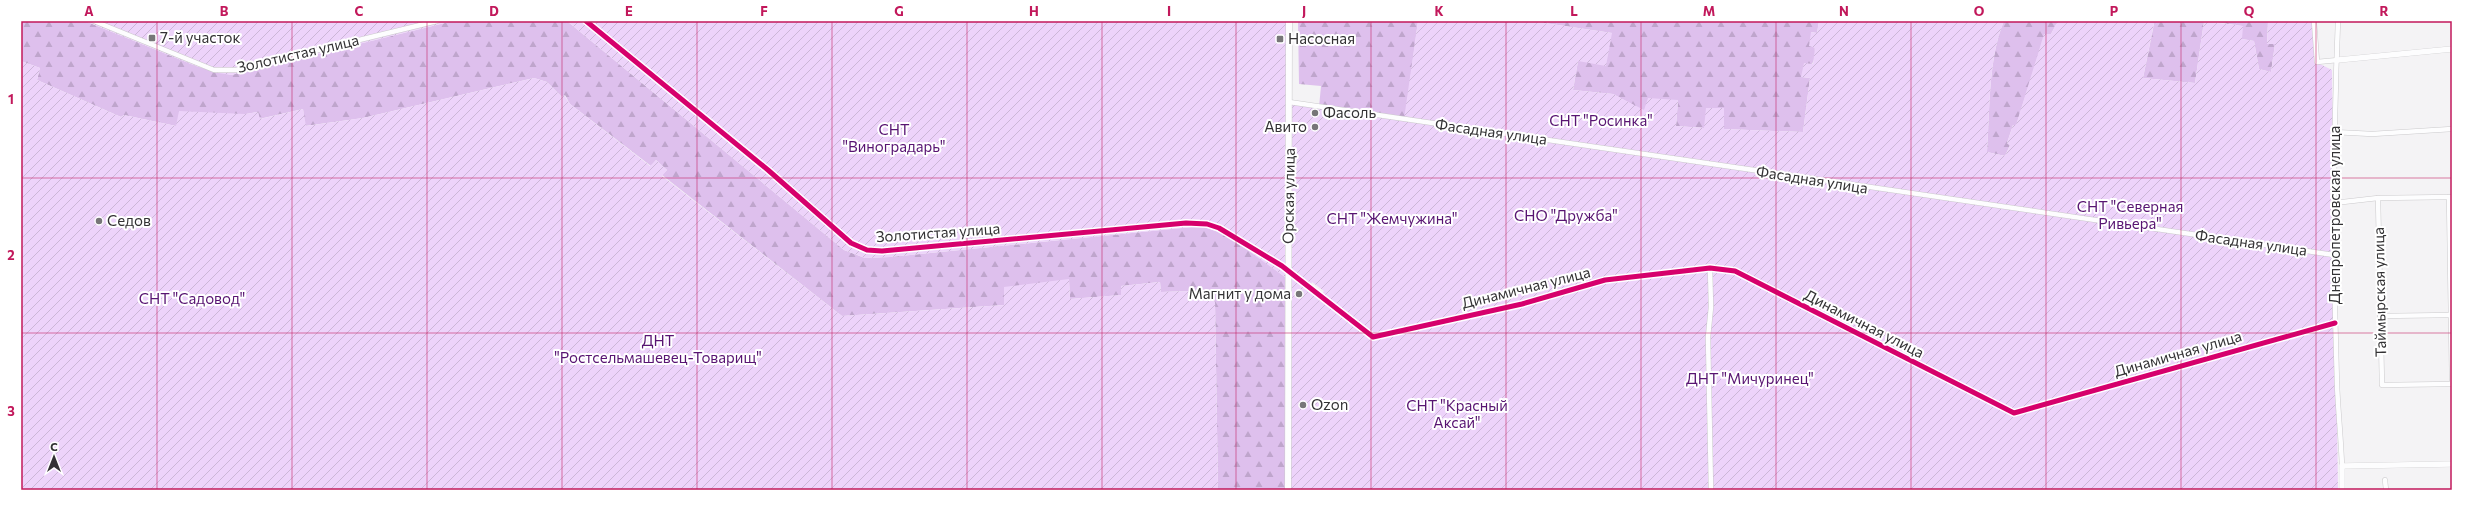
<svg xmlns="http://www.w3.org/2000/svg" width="2473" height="511" font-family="Commissioner,sans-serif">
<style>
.forest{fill:url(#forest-firs)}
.garden{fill:url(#garden-furrows)}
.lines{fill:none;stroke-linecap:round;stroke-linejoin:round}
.minor-casing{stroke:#cbcacc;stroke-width:5.5}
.tertiary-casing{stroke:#cbcacc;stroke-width:6}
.secondary-casing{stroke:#cbcacc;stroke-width:7}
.minor{stroke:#fdfdfe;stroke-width:4.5}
.tertiary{stroke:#fdfdfe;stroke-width:5.5}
.secondary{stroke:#fdfdfe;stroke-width:6}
.cycleway-casing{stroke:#fff;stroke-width:8}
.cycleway{stroke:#d6006c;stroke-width:5}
.grid{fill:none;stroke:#c2185b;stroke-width:1;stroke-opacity:0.55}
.poi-dot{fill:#777678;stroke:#fff;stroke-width:1.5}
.labels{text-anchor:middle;stroke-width:4;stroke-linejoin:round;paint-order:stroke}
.poi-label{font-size:15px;fill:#333234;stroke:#fff;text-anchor:start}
.street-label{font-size:15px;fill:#333234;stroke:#fff}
.park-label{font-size:15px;fill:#581472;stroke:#fff}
.neatline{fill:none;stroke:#c2185b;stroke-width:1.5}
.grid-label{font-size:13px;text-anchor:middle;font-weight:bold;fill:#c2185b}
</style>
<defs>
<pattern id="forest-firs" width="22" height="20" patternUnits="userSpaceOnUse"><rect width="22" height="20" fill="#dec0ed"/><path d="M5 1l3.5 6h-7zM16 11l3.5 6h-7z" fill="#bfa5cc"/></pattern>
<pattern id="garden-furrows" width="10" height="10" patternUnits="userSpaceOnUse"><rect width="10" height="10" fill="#edd3fa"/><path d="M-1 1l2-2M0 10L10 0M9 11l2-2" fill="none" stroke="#ccb6d7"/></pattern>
</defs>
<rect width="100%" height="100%" fill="#f4f3f5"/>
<!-- forest -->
<g class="forest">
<path d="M 21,21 L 85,21 L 196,66 L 231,75 L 453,21 L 567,21 L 844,250 L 865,258 L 890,257 L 1202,226 C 1233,233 1260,259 1285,277 L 1288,310 L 1287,490 L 1218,490 L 1215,302 L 1191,291 L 1161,292 L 1160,282 L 1121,286 L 1122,295 L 1070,299 L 1069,280 L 1004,305 L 842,316 L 662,175 L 667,170 L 656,160 L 651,166 L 570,104 L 565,95 L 562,97 L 547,82 L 534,78 L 363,118 L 305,126 L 303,109 L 259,119 L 258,112 L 176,126 L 124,115 L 121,117 L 37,80 L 40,68 L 21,61 Z"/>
<path d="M 1298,21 L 1418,21 L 1405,119 L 1319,107 L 1321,86 L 1299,84 Z"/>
<path d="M 1531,21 L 1819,21 L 1817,33 L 1811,32 C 1817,54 1818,60 1802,77 L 1810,78 L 1803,132 L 1724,129 L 1724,108 L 1704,128 L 1676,126 L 1678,100 L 1644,111 L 1613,94 L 1573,90 L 1578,61 L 1612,33 Z"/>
<path d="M 2004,21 L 2058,21 L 2051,34 L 2045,34 L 2016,126 L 2013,125 L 2007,143 L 2010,145 L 2005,156 L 1987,152 C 1990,112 1988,58 2004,21 Z"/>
<path d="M 2141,21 L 2204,21 L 2195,83 L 2143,78 L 2154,24 Z"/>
<path d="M 2209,21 L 2268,21 L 2267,43 L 2275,44 L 2271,72 L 2259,69 L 2254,41 L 2242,39 L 2242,26 Z"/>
</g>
<!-- garden -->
<g class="garden">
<path d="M 85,21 L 453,21 L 231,75 L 218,73 L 196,66 Z"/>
<path d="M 567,21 L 1287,21 L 1285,277 L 1226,235 L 1202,226 L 890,257 L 865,258 L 844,250 Z"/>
<path d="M 1418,21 L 1531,21 L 1612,33 L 1606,66 L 1578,61 L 1573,90 L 1613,94 L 1644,110 L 1648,98 L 1678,100 L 1676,126 L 1704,128 L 1706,108 L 1724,108 L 1724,129 L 1803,132 L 1810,78 L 1801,77 L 1804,63 L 1813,64 L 1815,48 L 1809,46 L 1811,32 L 1817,33 L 1819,21 L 2004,21 C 1988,58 1990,112 1987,152 L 2005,156 L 2010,146 L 2007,143 L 2013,125 L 2016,125 L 2044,34 L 2051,34 L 2058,21 L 2141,21 L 2154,23 L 2143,78 L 2195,83 L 2204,21 L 2243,26 L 2242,39 L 2254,41 L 2259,69 L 2271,72 L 2275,44 L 2267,44 L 2268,21 L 2316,21 L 2318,63 L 2332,70 L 2338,490 L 1289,490 L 1288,276 L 1319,298 L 1324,291 L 1312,282 L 1310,287 L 1296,277 L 1296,272 L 1291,272 L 1291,103 L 1404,119 Z"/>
<path d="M 21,61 L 40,68 L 37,80 L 121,117 L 124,115 L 176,126 L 179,111 L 245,114 L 258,112 L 260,119 L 303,109 L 306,126 L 363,118 L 534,78 L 547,82 L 562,97 L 564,95 L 570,104 L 650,166 L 656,160 L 667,170 L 662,176 L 842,316 L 1004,305 L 1004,287 L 1069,279 L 1070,299 L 1121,295 L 1121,286 L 1160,282 L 1161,292 L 1191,291 L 1215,302 L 1218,490 L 21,490 Z"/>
</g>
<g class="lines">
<!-- minor casing -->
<g class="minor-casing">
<g id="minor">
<path d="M 94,21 L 214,70 L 236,70 L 437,21"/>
<path d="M 586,21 L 768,170 L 851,243 L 867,250 L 882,251 L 1186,223 L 1207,224 L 1219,228 L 1282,266 L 1373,337 L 1522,304 L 1605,280 L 1710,268 L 1735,271 L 2014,413 L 2335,323"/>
<path d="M 2314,21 L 2317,62 L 2338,60"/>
<path d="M 2338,21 C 2333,142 2333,263 2337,384 C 2338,411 2341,438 2342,466"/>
<path d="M 1289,102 L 2334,255"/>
<path d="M 2334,132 L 2372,134 L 2452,129"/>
<path d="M 2449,197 L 2452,384"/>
<path d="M 2378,198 L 2382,385 L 2452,384"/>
<path d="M 2334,203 L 2378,198 L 2452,197"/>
<path d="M 1710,268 L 1711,307 L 1708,337 L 1711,490"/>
<path d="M 2380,316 L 2452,315"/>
<path d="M 2385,480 L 2386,490"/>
</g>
</g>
<!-- tertiary casing -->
<g class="tertiary-casing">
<g id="tertiary">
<path d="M 2338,60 L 2452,49"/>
<path d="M 2342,490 L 2342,466 L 2452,464"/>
</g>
</g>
<!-- secondary casing -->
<g class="secondary-casing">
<path id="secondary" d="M 1288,490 L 1289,21"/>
</g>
<!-- minor -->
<use href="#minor" class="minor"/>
<!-- tertiary -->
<use href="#tertiary" class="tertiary"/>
<!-- secondary -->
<use href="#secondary" class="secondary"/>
<!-- cycleway casing -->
<g class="cycleway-casing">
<path id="cycleway" d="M 586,21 L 768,170 L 851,243 L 867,250 L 882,251 L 1186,223 L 1207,224 L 1219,228 L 1282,266 L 1373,337 L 1522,304 L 1605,280 L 1710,268 L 1735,271 L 2014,413 L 2335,323"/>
</g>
<!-- cycleway -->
<use href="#cycleway" class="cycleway"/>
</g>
<!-- grid -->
<path class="grid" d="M 157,21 L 157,490M 292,21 L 292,490M 427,21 L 427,490M 562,21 L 562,490M 697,21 L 697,490M 832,21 L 832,490M 967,21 L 967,490M 1102,21 L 1102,490M 1236,21 L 1236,490M 1371,21 L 1371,490M 1506,21 L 1506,490M 1641,21 L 1641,490M 1776,21 L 1776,490M 1911,21 L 1911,490M 2046,21 L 2046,490M 2181,21 L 2181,490M 2316,21 L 2316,490M 21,178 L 2452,178M 21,333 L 2452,333"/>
<!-- markers -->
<g class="poi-dot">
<rect x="148" y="34" width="8" height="8" rx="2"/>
<rect x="1276" y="35" width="8" height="8" rx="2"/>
<circle cx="1315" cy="113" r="4"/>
<circle cx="1315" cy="127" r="4"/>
<circle cx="99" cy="221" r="4"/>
<circle cx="1299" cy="294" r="4"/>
<circle cx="1303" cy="405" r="4"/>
</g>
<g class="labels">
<!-- poi labels -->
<g class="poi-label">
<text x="160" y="43">7-й участок</text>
<text x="1288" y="44">Насосная</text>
<text x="1323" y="118">Фасоль</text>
<text x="1307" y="132" text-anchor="end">Авито</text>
<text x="107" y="226">Седов</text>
<text x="1291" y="299" text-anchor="end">Магнит у дома</text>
<text x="1311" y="410">Ozon</text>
</g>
<!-- street labels -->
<g class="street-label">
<text transform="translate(298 54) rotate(-13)" y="5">Золотистая улица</text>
<text transform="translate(1491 132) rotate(8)" y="5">Фасадная улица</text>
<text transform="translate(1812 180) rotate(9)" y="5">Фасадная улица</text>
<text transform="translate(1289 196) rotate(-89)" y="5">Орская улица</text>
<text transform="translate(2335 215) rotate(-90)" y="5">Днепропетровская улица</text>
<text transform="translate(938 233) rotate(-4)" y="5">Золотистая улица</text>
<text transform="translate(2251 243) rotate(8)" y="5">Фасадная улица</text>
<text transform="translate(1526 288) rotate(-14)" y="5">Динамичная улица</text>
<text transform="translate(2380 292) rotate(-91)" y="5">Таймырская улица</text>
<text transform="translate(1864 324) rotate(27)" y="5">Динамичная улица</text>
<text transform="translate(2178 354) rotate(-16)" y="5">Динамичная улица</text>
</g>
<!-- park labels -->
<g class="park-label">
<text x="1601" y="126">СНТ "Росинка"</text>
<text x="894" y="135">СНТ<tspan x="894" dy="17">"Виноградарь"</tspan></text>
<text x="2130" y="212">СНТ "Северная<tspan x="2130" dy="17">Ривьера"</tspan></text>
<text x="1566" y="221">СНО "Дружба"</text>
<text x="1392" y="224">СНТ "Жемчужина"</text>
<text x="192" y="304">СНТ "Садовод"</text>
<text x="658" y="346">ДНТ<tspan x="658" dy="17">"Ростсельмашевец-Товарищ"</tspan></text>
<text x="1750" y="384">ДНТ "Мичуринец"</text>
<text x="1457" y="411">СНТ "Красный<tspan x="1457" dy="17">Аксай"</tspan></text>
</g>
</g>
<!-- border -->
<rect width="2473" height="511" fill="none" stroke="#ffffff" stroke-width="44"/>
<!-- north arrow -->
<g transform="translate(54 457)" stroke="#ffffff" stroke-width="3" paint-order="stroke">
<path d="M0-3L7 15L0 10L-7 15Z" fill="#333234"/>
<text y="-6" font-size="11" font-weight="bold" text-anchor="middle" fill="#333234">С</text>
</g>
<rect x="22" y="22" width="2429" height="467" class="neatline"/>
<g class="grid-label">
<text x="89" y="16">A</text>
<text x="224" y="16">B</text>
<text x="359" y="16">C</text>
<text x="494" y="16">D</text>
<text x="629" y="16">E</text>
<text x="764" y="16">F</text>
<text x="899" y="16">G</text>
<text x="1034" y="16">H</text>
<text x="1169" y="16">I</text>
<text x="1304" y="16">J</text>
<text x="1439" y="16">K</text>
<text x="1574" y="16">L</text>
<text x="1709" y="16">M</text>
<text x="1844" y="16">N</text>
<text x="1979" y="16">O</text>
<text x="2114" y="16">P</text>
<text x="2249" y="16">Q</text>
<text x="2384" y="16">R</text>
<text x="11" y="104">1</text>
<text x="11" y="260">2</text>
<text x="11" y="416">3</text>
</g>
</svg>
